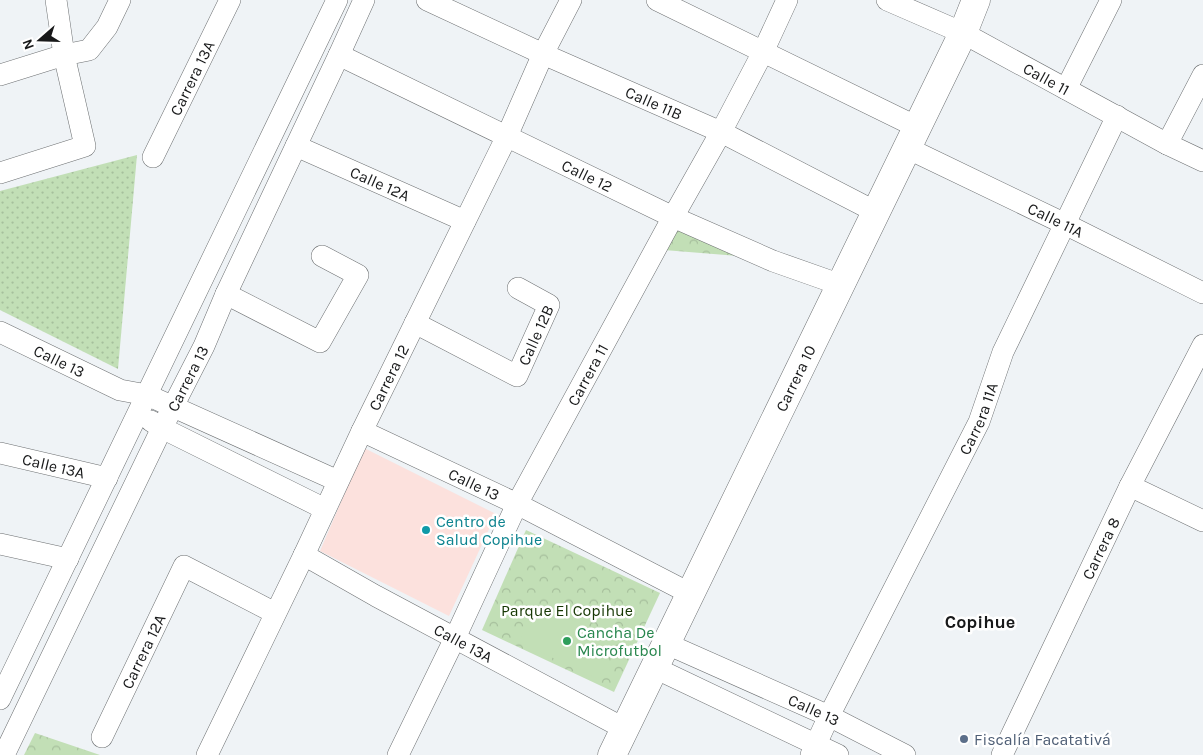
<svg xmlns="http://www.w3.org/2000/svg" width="1203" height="755" font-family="Karla,sans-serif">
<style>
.medical{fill:#fce1dd}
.grass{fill:url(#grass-dots)}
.park{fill:url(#park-crowns)}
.garden{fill:#c2dfb6}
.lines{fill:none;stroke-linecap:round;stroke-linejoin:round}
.street-casing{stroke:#6d7072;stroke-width:22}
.secondary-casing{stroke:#6d7072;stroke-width:29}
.street{stroke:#fff;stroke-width:21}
.secondary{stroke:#fff;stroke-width:28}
.culture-dot{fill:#0f9aa8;stroke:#fff;stroke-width:2}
.leisure-dot{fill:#2e9e5b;stroke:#fff;stroke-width:2}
.service-dot{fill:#5c6f8a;stroke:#fff;stroke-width:2}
.labels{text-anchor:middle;stroke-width:5;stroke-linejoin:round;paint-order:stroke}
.street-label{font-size:16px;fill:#18191a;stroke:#fff}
.culture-label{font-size:16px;fill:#0d838f;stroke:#fff;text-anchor:start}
.park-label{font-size:16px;fill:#163703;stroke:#fff}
.leisure-label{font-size:16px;fill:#27864d;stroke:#fff;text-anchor:start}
.service-label{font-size:16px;fill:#4e5e75;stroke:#fff;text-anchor:start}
.neighbourhood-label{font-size:18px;font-weight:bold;fill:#18191a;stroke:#fff}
</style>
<defs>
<pattern id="grass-dots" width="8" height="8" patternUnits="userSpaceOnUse" patternTransform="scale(1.25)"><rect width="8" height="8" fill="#c2dfb6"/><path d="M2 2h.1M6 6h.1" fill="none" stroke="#a6bf9c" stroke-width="1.8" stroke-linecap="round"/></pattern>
<pattern id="park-crowns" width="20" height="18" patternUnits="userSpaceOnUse" patternTransform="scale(1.25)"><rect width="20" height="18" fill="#c2dfb6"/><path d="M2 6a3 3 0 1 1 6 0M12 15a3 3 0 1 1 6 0" fill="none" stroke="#a6bf9c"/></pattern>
</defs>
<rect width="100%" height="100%" fill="#eff3f6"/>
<!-- medical -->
<path class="medical" d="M 364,448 L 496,514 L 449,616 L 320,551 Z"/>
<!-- grass -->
<path class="grass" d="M 137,155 L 118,369 L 0,310 L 0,191 Z"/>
<!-- park -->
<g class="park">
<path d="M 676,224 L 738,256 L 664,250 Z"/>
<path d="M 526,530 L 660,593 L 614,692 L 482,630 Z"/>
<path d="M 35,733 L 100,755 L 24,755 Z"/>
</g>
<!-- garden -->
<path class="garden" d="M 536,603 L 616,640 L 598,679 L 519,642 Z"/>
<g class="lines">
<!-- street casing -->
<g class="street-casing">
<g id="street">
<path id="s1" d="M 427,0 L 543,54 L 721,132 L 876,212"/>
<path d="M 657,0 L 917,127"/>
<path id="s2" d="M 887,0 L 963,33 L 1167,144 L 1203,161"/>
<path id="s3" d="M 339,55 L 673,217 L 773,261 L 841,285"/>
<path d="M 0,75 L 64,55 L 89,50 L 107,27 L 120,0"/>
<path d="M 1066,89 L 1111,0"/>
<path d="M 1167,144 L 1203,75"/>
<path id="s4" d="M 296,146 L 465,221"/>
<path id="s5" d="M 907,148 L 1065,224 L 1203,293"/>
<path id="s6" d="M 153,157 L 230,0"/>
<path d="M 0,173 L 85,146 L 64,55 L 56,0"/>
<path d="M 226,294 L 320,342 L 358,275 L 322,256"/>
<path id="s7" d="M 415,323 L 517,376 L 549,305 L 518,288"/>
<path id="s8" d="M 0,332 L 120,390 L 147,395 L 338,481"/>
<path d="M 151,421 L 162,428 L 325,509"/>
<path id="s9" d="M 362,431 L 517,504 L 691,594"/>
<path id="s10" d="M 0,453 L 107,478"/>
<path d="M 1130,486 L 1203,521"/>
<path d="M 0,544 L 68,559"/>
<path id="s11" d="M 304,555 L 376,596 L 625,729"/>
<path id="s12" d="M 667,644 L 829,716 L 905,755"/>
<path d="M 655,668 L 838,755"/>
<path d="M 0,699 L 337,0"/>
<path id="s13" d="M 102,737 L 184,566 L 275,613"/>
<path id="s14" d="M 4,755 L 162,428 L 204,346 L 226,294 L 339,55 L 364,0"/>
<path id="s15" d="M 207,755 L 304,555 L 362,431 L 507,136 L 543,54 L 571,0"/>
<path id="s16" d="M 398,755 L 455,638 L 517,504 L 673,217 L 721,132 L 763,52 L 787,0"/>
<path id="s17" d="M 811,755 L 829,716 L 979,422 L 1003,352 L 1117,116"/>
<path id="s18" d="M 1002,755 L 1130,486 L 1203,345"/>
</g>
</g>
<!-- secondary casing -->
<g class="secondary-casing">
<g id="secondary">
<path id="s19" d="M 612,755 L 963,33 L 976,0"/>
</g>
</g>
<!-- street -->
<use href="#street" class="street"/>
<!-- secondary -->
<use href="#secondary" class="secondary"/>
</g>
<!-- markers -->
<circle class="culture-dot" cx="426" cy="530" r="5"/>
<circle class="leisure-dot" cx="567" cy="641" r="5"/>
<circle class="service-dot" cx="964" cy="739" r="5"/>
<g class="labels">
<!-- street labels -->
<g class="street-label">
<text dy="6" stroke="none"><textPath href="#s6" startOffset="88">Carrera 13A</textPath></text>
<text dy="6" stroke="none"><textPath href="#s2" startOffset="178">Calle 11</textPath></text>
<text dy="6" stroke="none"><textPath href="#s1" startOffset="249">Calle 11B</textPath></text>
<text dy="6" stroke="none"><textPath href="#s3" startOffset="276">Calle 12</textPath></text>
<text dy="6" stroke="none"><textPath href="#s4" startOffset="92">Calle 12A</textPath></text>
<text dy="6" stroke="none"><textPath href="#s5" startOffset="165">Calle 11A</textPath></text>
<text dy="6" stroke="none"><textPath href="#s7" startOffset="160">Calle 12B</textPath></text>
<text dy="6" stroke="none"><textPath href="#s8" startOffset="66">Calle 13</textPath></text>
<text dy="6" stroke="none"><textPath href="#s16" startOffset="425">Carrera 11</textPath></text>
<text dy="6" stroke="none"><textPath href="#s15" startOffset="419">Carrera 12</textPath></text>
<text dy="6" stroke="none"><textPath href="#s19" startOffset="419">Carrera 10</textPath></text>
<text dy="6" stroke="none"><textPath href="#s14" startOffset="419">Carrera 13</textPath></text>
<text dy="6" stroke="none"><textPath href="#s17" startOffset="376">Carrera 11A</textPath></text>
<text dy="6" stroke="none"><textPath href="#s10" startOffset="55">Calle 13A</textPath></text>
<text dy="6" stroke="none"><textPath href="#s9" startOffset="124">Calle 13</textPath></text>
<text dy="6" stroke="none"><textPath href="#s18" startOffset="229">Carrera 8</textPath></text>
<text dy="6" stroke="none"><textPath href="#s11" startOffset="182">Calle 13A</textPath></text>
<text dy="6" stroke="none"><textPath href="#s13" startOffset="95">Carrera 12A</textPath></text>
<text dy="6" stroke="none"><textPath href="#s12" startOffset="161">Calle 13</textPath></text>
</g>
<!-- culture labels -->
<g class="culture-label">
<text x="436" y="527">Centro de<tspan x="436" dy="18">Salud Copihue</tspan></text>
</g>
<!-- park labels -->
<g class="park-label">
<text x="567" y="616">Parque El Copihue</text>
</g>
<!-- leisure labels -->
<g class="leisure-label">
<text x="577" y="638">Cancha De<tspan x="577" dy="18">Microfutbol</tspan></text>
</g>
<!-- service labels -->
<g class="service-label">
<text x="974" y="745">Fiscalía Facatativá</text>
</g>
<!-- neighbourhood labels -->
<g class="neighbourhood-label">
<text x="980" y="628">Copihue</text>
</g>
</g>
<!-- north arrow -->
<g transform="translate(40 40) rotate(250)" stroke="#ffffff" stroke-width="4" paint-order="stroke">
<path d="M0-4L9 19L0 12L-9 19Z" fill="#18191a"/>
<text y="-8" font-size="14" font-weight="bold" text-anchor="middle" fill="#18191a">N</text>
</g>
</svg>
